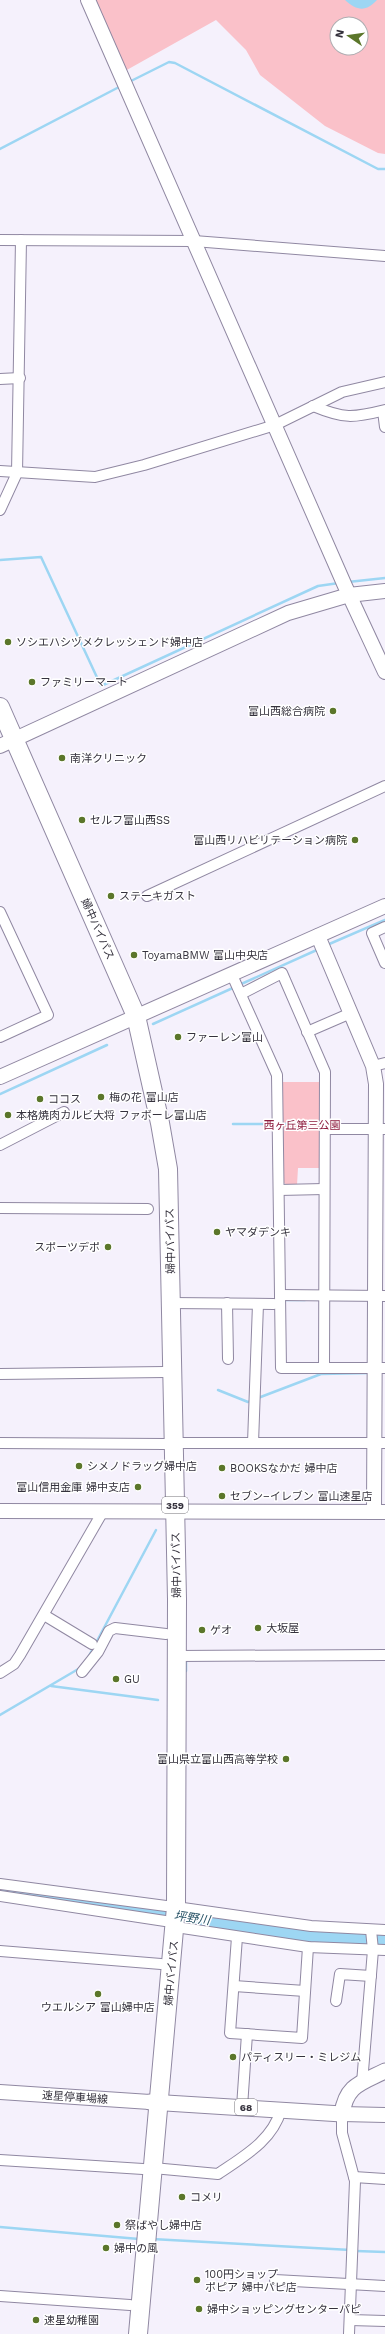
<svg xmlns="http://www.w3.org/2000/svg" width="385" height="2334" font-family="'Work Sans','Noto Sans JP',sans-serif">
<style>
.green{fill:#fac1c9;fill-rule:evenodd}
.water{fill:#9dd6f3}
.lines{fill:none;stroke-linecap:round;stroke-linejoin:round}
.stream{stroke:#9dd6f3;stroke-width:2.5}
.river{stroke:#9dd6f3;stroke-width:14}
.street-casing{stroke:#9088a2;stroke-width:12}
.secondary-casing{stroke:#9088a2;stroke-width:16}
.primary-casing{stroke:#9088a2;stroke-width:17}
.highway-casing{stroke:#9088a2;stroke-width:20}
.street{stroke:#fff;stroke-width:10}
.secondary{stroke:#fff;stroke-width:14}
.primary{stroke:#fff;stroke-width:15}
.highway{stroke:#fff;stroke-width:18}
.poi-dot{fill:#5b762a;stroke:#fff;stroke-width:1.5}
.labels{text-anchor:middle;stroke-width:3;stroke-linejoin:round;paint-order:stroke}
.shield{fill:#fff;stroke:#727077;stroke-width:1}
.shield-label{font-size:10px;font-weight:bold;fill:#35323d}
.poi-label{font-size:11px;fill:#35323d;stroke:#fff;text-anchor:start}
.street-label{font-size:11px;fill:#35323d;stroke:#fff}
.park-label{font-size:11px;fill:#8c1b3c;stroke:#fff}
.water-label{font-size:12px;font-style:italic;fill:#255165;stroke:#fff}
</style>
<rect width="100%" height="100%" fill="#f5f1fc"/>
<!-- green -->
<g class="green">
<path d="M 92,0 L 385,0 L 385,154 L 378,153 L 325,126 L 260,75 L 246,50 L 216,20 L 125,71 ZM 337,24 L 361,24 L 361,48 L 337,48 Z"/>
<path d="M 282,1082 L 322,1082 L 321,1168 L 298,1168 L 297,1185 L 288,1186 L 282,1181 Z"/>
</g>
<!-- water -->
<path class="water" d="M 345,0 L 377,0 C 366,12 357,11 345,0 Z"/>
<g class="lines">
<!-- stream -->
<g class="stream">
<path d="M 129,82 L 169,62 L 175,63 L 378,169 L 385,169"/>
<path d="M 0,149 L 121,86"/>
<path d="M 0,560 L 41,557 L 101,686 L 318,586 L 339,583"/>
<path d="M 348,582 L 385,578"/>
<path d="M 327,945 L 385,920"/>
<path d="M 239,985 L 319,949"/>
<path d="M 153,1024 L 235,987"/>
<path d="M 0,1094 L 107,1045"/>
<path d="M 233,1124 L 275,1124"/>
<path d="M 280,1124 L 323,1124"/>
<path d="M 284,1300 L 305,1300"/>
<path d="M 218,1390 L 248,1402 L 252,1400"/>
<path d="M 258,1398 L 321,1374 L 371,1373"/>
<path d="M 89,1656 L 156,1530"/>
<path d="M 186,1671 L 186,1660 L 189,1660"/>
<path d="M 51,1686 L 158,1700"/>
<path d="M 0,1715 L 80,1668"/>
<path d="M 0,2227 L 139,2239"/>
<path d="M 152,2239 L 351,2250"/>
<path d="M 356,2251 L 385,2252"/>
</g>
<!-- river -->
<path class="river" d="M 0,1891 L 320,1936 L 385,1938"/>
<!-- street casing -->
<g class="street-casing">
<g id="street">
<path d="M 0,240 L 194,241 L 385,256"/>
<path d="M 0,379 L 20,378"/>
<path d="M 313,406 C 344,419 353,418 385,410"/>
<path d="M 383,411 L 385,427"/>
<path d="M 0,471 L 95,477 L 144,465 L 275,425 L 342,392 L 385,382"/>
<path d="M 0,510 L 17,473 L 21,240"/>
<path d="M 147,896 L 385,786"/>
<path d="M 0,912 L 48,1015 L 0,1037"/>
<path d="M 385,927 L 372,933 L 385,963"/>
<path d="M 232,975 L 277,1075 L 281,1368 L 385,1368"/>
<path d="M 241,994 L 282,973 L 325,1072 L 324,1368"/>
<path d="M 307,1032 L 351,1013"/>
<path d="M 373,1066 L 385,1063"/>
<path d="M 325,1129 L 385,1129"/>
<path d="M 0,1145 L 64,1112"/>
<path d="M 279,1190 L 324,1189"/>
<path d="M 0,1208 L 148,1209"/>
<path d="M 280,1295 L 385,1296"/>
<path d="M 171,1303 L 274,1304"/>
<path d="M 227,1303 L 228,1359"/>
<path d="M 0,1374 L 165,1372"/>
<path d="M 0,1443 L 165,1444"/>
<path d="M 173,1443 L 385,1443"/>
<path d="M 253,1443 L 258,1304"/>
<path d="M 44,1615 L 92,1644"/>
<path d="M 178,1656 L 385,1655"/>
<path d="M 82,1672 L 98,1652 L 109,1631 L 115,1628 L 166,1634"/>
<path d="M 0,1673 L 14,1664 L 20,1655 L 102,1513"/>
<path d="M 0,1884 L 166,1906"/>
<path d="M 0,1896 L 165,1921"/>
<path d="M 176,1907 L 311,1926 L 385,1930"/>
<path d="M 176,1927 L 308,1947 L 385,1950"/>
<path d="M 237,1937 L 230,2033 L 302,2038 L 308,1947"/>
<path d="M 0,1951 L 161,1964"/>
<path d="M 234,1986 L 305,1991"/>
<path d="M 336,2001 L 340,1974 L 371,1976"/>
<path d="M 362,2083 L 373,1950 L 371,1930"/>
<path d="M 242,2107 L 247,2034"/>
<path d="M 342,2114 L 342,2133 L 355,2181 L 349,2334"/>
<path d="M 0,2160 L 143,2169"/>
<path d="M 153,2168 L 218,2174 C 244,2156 272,2141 281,2110"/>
<path d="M 354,2177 L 385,2179"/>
<path d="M 275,2280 L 385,2286"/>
<path d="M 0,2296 L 130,2305"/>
<path d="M 350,2320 L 385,2321"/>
</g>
</g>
<!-- secondary casing -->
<g class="secondary-casing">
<g id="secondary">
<path d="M 88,0 L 345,586 L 385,672"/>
<path d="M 0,746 L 288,613 L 349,595 L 385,591"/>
<path d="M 318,936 L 373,1066 L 376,1084 L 374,1512"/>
<path d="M 0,1077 L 385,906"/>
<path d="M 0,1511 L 385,1512"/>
<path d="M 0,2092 L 150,2102"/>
<path d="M 342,2114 L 385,2115"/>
</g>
</g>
<!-- primary casing -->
<g class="primary-casing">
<path id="primary" d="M 150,2102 L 342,2114 C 346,2085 361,2083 385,2071"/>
</g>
<!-- highway casing -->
<g class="highway-casing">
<path id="highway" d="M 0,707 L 136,1016 L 160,1123 L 168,1169 L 177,1599 L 176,1907 L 138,2334"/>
</g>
<!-- street -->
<use href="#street" class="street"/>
<!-- secondary -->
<use href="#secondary" class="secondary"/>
<!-- primary -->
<use href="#primary" class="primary"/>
<!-- highway -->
<use href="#highway" class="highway"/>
</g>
<!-- markers -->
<g class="poi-dot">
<circle cx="8" cy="642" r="4"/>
<circle cx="32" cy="682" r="4"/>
<circle cx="333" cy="711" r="4"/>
<circle cx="62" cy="758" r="4"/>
<circle cx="82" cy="820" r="4"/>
<circle cx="355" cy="840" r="4"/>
<circle cx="111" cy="896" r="4"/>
<circle cx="134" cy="955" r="4"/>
<circle cx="178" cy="1037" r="4"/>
<circle cx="101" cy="1097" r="4"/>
<circle cx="40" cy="1099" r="4"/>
<circle cx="8" cy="1115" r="4"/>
<circle cx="217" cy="1232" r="4"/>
<circle cx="108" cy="1247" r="4"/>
<circle cx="79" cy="1466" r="4"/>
<circle cx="222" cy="1468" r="4"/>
<circle cx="138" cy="1487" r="4"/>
<circle cx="222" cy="1496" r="4"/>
<circle cx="258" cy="1628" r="4"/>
<circle cx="202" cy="1630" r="4"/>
<circle cx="116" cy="1679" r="4"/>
<circle cx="286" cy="1759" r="4"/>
<circle cx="98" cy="1994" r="4"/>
<circle cx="233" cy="2057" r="4"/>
<circle cx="182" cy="2197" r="4"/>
<circle cx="117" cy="2225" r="4"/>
<circle cx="106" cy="2248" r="4"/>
<circle cx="197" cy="2280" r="4"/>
<circle cx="199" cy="2309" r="4"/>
<circle cx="36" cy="2320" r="4"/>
</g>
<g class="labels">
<!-- shield labels -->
<g class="shield">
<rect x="162" y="1497" width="26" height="16" rx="3"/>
<rect x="235" y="2099" width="22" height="16" rx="3"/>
</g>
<g class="shield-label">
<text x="175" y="1509">359</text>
<text x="246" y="2111">68</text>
</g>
<!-- poi labels -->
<g class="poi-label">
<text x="16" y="646">ソシエハシヅメクレッシェンド婦中店</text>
<text x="40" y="686">ファミリーマート</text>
<text x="325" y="715" text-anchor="end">富山西総合病院</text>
<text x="70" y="762">南洋クリニック</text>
<text x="90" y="824">セルフ富山西SS</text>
<text x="347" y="844" text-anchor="end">富山西リハビリテーション病院</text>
<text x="119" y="900">ステーキガスト</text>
<text x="142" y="959">ToyamaBMW 富山中央店</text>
<text x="186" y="1041">ファーレン富山</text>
<text x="109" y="1101">梅の花 富山店</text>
<text x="48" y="1103">ココス</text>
<text x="16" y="1119">本格焼肉カルビ大将 ファボーレ富山店</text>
<text x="225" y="1236">ヤマダデンキ</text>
<text x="100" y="1251" text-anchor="end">スポーツデポ</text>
<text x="87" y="1470">シメノドラッグ婦中店</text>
<text x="230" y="1472">BOOKSなかだ 婦中店</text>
<text x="130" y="1491" text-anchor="end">富山信用金庫 婦中支店</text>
<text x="230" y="1500">セブン−イレブン 富山速星店</text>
<text x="266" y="1632">大坂屋</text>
<text x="210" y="1634">ゲオ</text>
<text x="124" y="1683">GU</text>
<text x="278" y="1763" text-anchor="end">富山県立富山西高等学校</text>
<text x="98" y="2011" text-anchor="middle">ウエルシア 富山婦中店</text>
<text x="241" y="2061">パティスリー・ミレジム</text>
<text x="190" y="2201">コメリ</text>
<text x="125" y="2229">祭ばやし婦中店</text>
<text x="114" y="2252">婦中の風</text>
<text x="205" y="2278">100円ショップ<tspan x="205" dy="13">ポピア 婦中パピ店</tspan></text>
<text x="207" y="2313">婦中ショッピングセンターパピ</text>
<text x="44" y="2324">速星幼稚園</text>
</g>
<!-- street labels -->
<g class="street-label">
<text transform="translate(98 929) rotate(66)" y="4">婦中バイパス</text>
<text transform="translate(170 1241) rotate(-91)" y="4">婦中バイパス</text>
<text transform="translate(176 1565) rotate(-91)" y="4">婦中バイパス</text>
<text transform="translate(171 1973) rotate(-85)" y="4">婦中バイパス</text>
<text transform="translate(75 2097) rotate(4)" y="4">速星停車場線</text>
</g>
<!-- park labels -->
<g class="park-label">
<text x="302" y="1129">西ヶ丘第三公園</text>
</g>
<!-- water labels -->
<g class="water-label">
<text transform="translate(192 1918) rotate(8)" y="4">坪野川</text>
</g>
</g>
<!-- north arrow -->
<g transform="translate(349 36) rotate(283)"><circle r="19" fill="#ffffff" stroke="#aeadb1"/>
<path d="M0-3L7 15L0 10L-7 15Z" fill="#5b762a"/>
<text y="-6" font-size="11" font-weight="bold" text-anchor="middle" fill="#35323d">N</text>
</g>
</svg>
